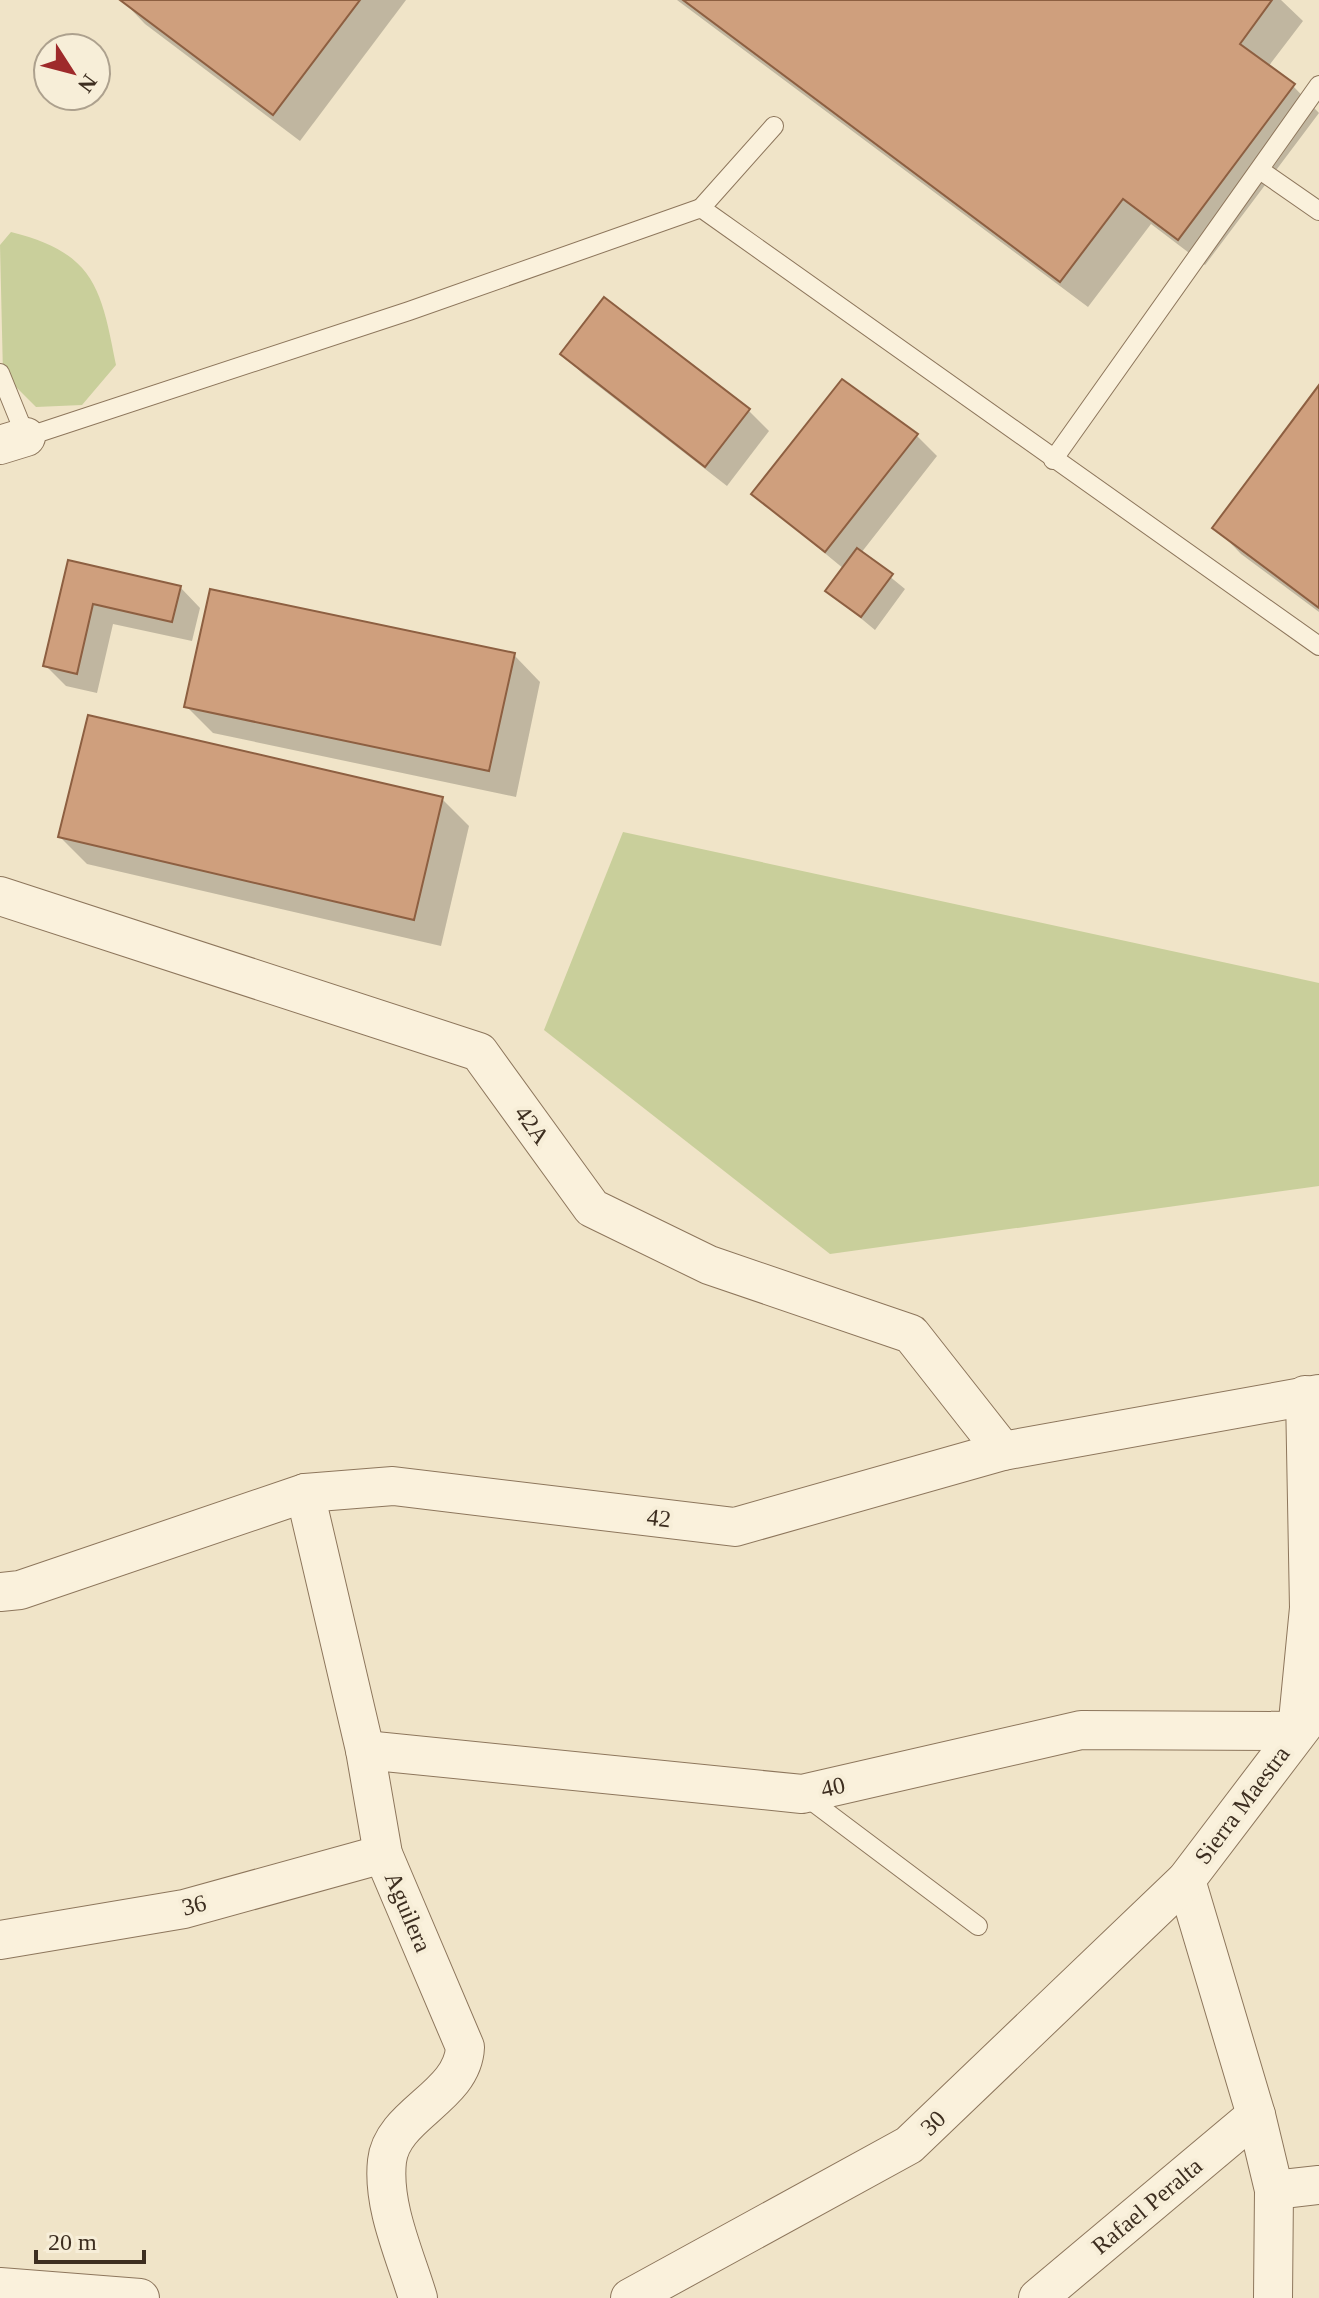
<svg xmlns="http://www.w3.org/2000/svg" width="1319" height="2298" font-family="'Times New Roman',serif">
<style>
.green{fill:#c9cf9b}
.shadow{fill:#0003}
.building{fill:#cf9f7d;stroke:#8d5f41;stroke-width:2}
.lines{fill:none;stroke-linecap:round;stroke-linejoin:round}
.lane-casing{stroke:#8d765c;stroke-width:20}
.street-casing{stroke:#8d765c;stroke-width:40}
.lane{stroke:#faf1dc;stroke-width:18}
.street{stroke:#faf1dc;stroke-width:38}
.labels{text-anchor:middle;stroke-width:8;stroke-linejoin:round;paint-order:stroke}
.street-label{font-size:24px;fill:#3d2e20;stroke:#f7eed8}
</style>
<rect width="100%" height="100%" fill="#f0e4c8"/>
<!-- green -->
<g class="green">
<path d="M 11,232 C 95,253 101,288 116,365 L 82,405 L 36,407 L 3,374 L 0,245 Z"/>
<path d="M 623,832 L 1319,983 L 1319,1186 L 830,1254 L 544,1030 Z"/>
</g>
<!-- shadow -->
<g class="shadow">
<path d="M 122,0 L 406,0 L 300,141 L 145,24 Z"/>
<path d="M 677,0 L 1281,0 L 1303,21 L 1268,67 L 1293,86 L 1319,113 L 1205,265 L 1151,224 L 1088,307 Z"/>
<path d="M 562,354 L 748,410 L 769,431 L 727,486 L 583,374 Z"/>
<path d="M 842,382 L 917,436 L 937,456 L 861,553 L 905,589 L 875,630 L 828,591 L 844,569 L 753,494 Z"/>
<path d="M 1319,388 L 1319,612 L 1241,554 L 1215,527 Z"/>
<path d="M 69,562 L 180,587 L 200,608 L 192,641 L 113,624 L 97,693 L 66,686 L 45,665 Z"/>
<path d="M 514,655 L 540,682 L 516,797 L 213,733 L 186,706 Z"/>
<path d="M 442,799 L 469,826 L 441,946 L 87,864 L 60,837 Z"/>
</g>
<!-- building -->
<g class="building">
<path d="M 120,0 L 360,0 L 273,115 Z"/>
<path d="M 683,0 L 1272,0 L 1240,44 L 1295,84 L 1178,240 L 1123,199 L 1060,282 Z"/>
<path d="M 604,297 L 750,409 L 705,467 L 560,354 Z"/>
<path d="M 842,379 L 918,434 L 825,552 L 751,494 Z"/>
<path d="M 1319,385 L 1319,608 L 1212,528 Z"/>
<path d="M 857,548 L 893,574 L 861,617 L 825,591 Z"/>
<path d="M 68,560 L 181,586 L 172,622 L 93,604 L 77,674 L 43,666 Z"/>
<path d="M 210,589 L 515,653 L 489,771 L 184,707 Z"/>
<path d="M 88,715 L 443,797 L 414,920 L 58,837 Z"/>
</g>
<g class="lines">
<!-- lane casing -->
<g class="lane-casing">
<g id="lane">
<path d="M 1260,170 L 1319,211"/>
<path d="M 701,208 L 774,126"/>
<path d="M 0,373 L 26,437 L 409,311 L 701,208 L 1319,646"/>
<path d="M 1053,460 L 1319,85"/>
<path d="M 805,1796 L 978,1926"/>
</g>
</g>
<!-- street casing -->
<g class="street-casing">
<g id="street">
<path d="M 0,445 L 26,437"/>
<path d="M 0,896 L 479,1052 L 592,1208 L 709,1265 L 911,1334 L 1003,1451"/>
<path d="M 305,1493 L 365,1750 L 383,1854 L 465,2047 C 463,2097 392,2114 387,2161 C 382,2206 405,2255 418,2298"/>
<path d="M 0,1592 L 20,1590 L 305,1493 L 393,1486 L 735,1527 L 1003,1451 L 1319,1394"/>
<path d="M 1297,1731 L 1309,1608 L 1305,1395"/>
<path d="M 365,1750 L 802,1794 L 1081,1730 L 1297,1731"/>
<path d="M 1186,1880 L 1256,2115 L 1274,2190 L 1273,2298"/>
<path d="M 0,1940 L 184,1909 L 383,1854"/>
<path d="M 1274,2190 L 1319,2185"/>
<path d="M 0,2287 L 140,2298"/>
<path d="M 630,2298 L 909,2145 L 1186,1880 L 1319,1705"/>
<path d="M 1038,2298 L 1256,2115"/>
</g>
</g>
<!-- lane -->
<use href="#lane" class="lane"/>
<!-- street -->
<use href="#street" class="street"/>
</g>
<g class="labels">
<!-- street labels -->
<g class="street-label">
<text transform="translate(532 1125) rotate(54)" y="8">42A</text>
<text transform="translate(659 1518) rotate(7)" y="8">42</text>
<text transform="translate(833 1787) rotate(-13)" y="8">40</text>
<text transform="translate(1242 1805) rotate(-53)" y="8">Sierra Maestra</text>
<text transform="translate(194 1905) rotate(-14)" y="8">36</text>
<text transform="translate(408 1912) rotate(67)" y="8">Aguilera</text>
<text transform="translate(933 2123) rotate(-44)" y="8">30</text>
<text transform="translate(1147 2206) rotate(-40)" y="8">Rafael Peralta</text>
</g>
</g>
<!-- north arrow -->
<g transform="translate(72 72) rotate(126)"><circle r="38" fill="#f7eed8" stroke="#ada18e" stroke-width="2"/>
<path d="M0-6L14 30L0 20L-14 30Z" fill="#9e2a2b"/>
<text y="-12" font-size="22" font-weight="bold" text-anchor="middle" fill="#3d2e20">N</text>
</g>
<!-- scale -->
<path d="M36 2250v12h108v-12" fill="none" stroke="#3d2e20" stroke-width="4"/>
<text x="48" y="2250" font-size="24" fill="#3d2e20" stroke="#f7eed8" stroke-width="6" paint-order="stroke">20 m</text>
</svg>
